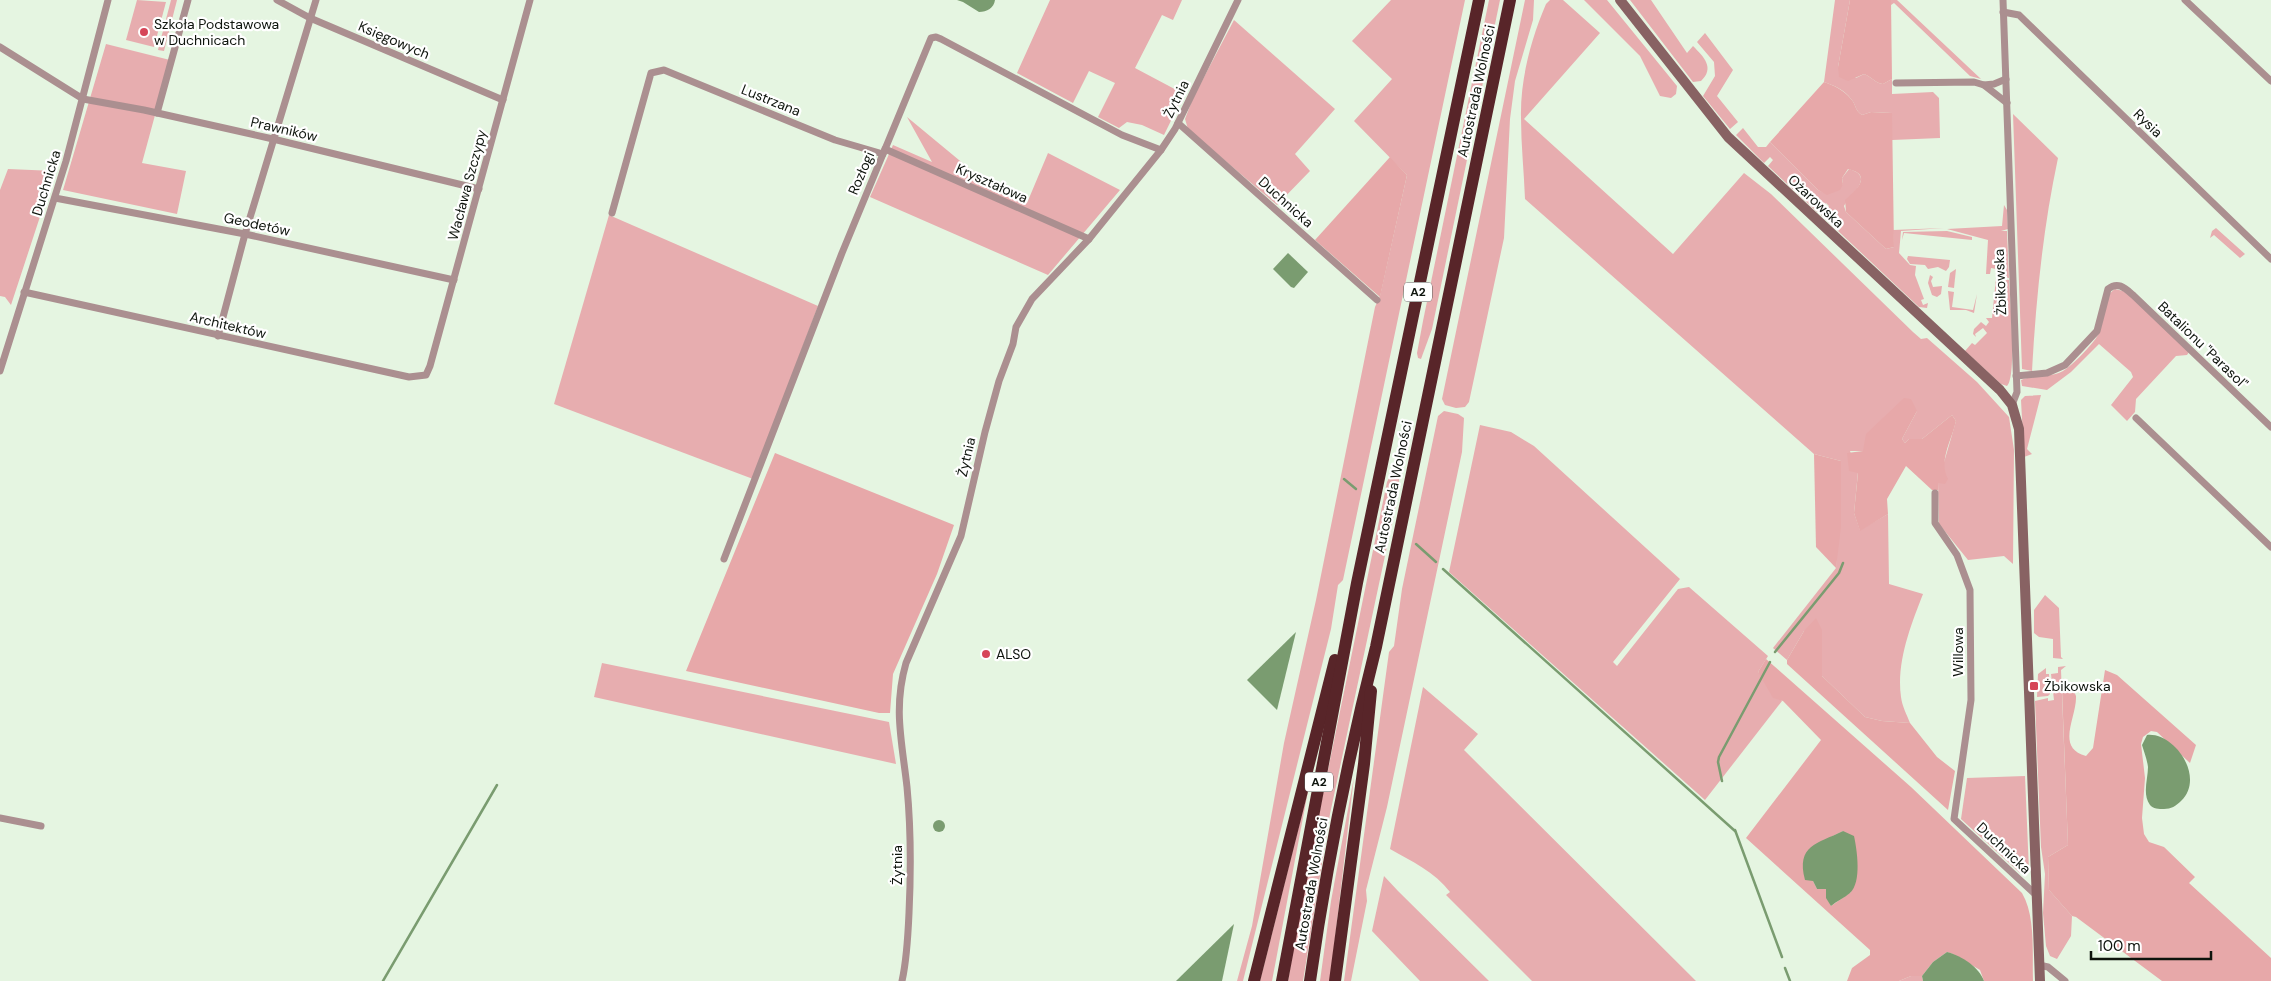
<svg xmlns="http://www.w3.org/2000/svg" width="2271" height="981" font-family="'DM Sans',sans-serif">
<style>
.green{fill:#e7adaf}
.forest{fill:#e7a8a9;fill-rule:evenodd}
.water{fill:#7a9c70}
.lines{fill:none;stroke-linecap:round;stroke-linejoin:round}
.stream{stroke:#7a9c70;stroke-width:2.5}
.street{stroke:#ab8f90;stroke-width:7}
.secondary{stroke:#886263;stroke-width:10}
.highway{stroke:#582529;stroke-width:12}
.poi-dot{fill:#d64558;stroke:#fff;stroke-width:2}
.labels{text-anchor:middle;stroke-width:4.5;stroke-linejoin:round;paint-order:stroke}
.shield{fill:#fff;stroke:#565a56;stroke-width:1}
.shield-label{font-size:12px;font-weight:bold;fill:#0e140d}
.poi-label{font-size:14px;fill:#0e140d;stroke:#fff;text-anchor:start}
.street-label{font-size:14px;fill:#0e140d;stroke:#fff}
</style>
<rect width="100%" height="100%" fill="#e5f5e1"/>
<!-- green -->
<g class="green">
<path d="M 137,0 L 166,2 L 154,47 L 126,40 Z"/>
<path d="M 171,0 L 177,0 L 164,51 L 158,50 Z"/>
<path d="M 1050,0 L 1182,0 L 1173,20 L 1162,15 L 1135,68 L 1184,94 L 1164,135 L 1142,125 L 1127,122 L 1119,128 L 1098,117 L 1115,83 L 1089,71 L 1073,103 L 1017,73 Z"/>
<path d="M 1391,0 L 1465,0 L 1343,580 L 1338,585 L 1331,629 L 1243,981 L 1237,981 L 1252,926 L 1284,743 L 1316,600 L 1375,307 L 1380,296 L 1407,175 L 1354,121 L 1392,79 L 1352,41 Z"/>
<path d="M 1489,0 L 1500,0 L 1432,329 L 1421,359 L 1418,358 L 1417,353 L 1423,321 Z"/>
<path d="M 1525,0 L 1534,0 L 1533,20 L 1515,81 L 1510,119 L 1504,238 L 1469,402 L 1465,407 L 1456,408 L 1445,405 L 1442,399 Z"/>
<path d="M 1550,0 L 1563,0 L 1600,33 L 1524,119 L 1673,254 L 1744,173 L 1771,194 L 1913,332 L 1921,339 L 1927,338 L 1977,382 L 2009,417 L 2014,450 L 2013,564 L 2004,556 L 1968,560 L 1939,524 L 1938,483 L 1956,421 L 1952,415 L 1922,439 L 1909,439 L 1905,443 L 1902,439 L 1917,411 L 1863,451 L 1850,451 L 1858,472 L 1854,513 L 1860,530 L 1888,514 L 1889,584 L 1923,594 C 1911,625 1896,662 1901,697 C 1902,706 1907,715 1910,723 L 1882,721 L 1865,717 L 1822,676 L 1822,630 L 1804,631 L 1787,660 L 1773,648 L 1836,568 L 1841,461 L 1814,454 L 1525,199 C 1524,172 1521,145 1521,118 C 1520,80 1531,39 1546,4 Z"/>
<path d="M 1584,0 L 1607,0 L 1677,86 L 1676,94 L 1671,98 L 1660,96 L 1640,56 Z"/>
<path d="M 1630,0 L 1651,0 L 1687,53 L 1693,46 C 1704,57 1715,68 1701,81 L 1693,82 Z"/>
<path d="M 1835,0 L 1850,0 L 1838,67 L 1856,78 L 1864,74 C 1872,77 1875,83 1883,84 L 1892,79 L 1892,94 L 1933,92 L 1939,98 L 1940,138 L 1892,140 L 1892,113 L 1871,112 L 1862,115 C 1855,111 1856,104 1851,99 C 1845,90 1833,85 1824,82 Z"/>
<path d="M 1891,0 L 1897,0 L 1981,79 L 1970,76 L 1894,3 L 1891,5 Z"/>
<path d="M 1234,20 L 1335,109 L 1295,154 L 1310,171 L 1277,205 L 1188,129 L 1185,119 L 1193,98 Z"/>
<path d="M 1705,33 L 1733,70 L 1717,96 L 1738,122 L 1730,129 L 1703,96 L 1715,76 L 1714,62 L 1697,42 Z"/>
<path d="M 106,44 L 170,60 L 142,163 L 186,171 L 177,214 L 63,190 Z"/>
<path d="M 2013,114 L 2058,158 C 2043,228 2036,299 2032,371 L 2022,369 Z"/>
<path d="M 907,117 L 994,189 L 1027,203 L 1048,153 L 1120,190 L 1048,275 L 870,197 L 893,145 L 932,162 Z"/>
<path d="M 1743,128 L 1758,147 L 1766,147 L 1770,142 L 1818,190 L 1827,194 L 1843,184 L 1842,178 L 1849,169 C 1876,177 1850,194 1844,206 L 1846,212 L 1886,249 L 1894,247 L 1893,230 L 1944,228 L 1901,231 L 1899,253 L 1910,265 L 1916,266 L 1915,275 L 1924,299 L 1921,300 L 1923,305 L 1928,303 L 1927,308 L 1919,307 L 1821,215 L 1829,206 L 1826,203 L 1817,212 L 1768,166 L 1773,160 L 1770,157 L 1764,163 L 1736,135 Z"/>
<path d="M 8,169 L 55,171 L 11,305 L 5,297 L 0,296 L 0,190 Z"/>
<path d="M 2004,205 L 2007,210 L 2008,229 L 2001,231 L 2007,231 L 2009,278 L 1996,276 L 1996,269 L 1991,268 L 1990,274 L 1986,274 L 1988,240 L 1947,229 L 2002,226 Z"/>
<path d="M 609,215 L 818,306 L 753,479 L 554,404 Z"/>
<path d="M 2216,228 L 2245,254 L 2240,258 L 2214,235 L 2210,238 L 2212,231 Z"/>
<path d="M 1947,231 L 1972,237 L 1972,240 L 1904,233 L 1902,240 L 1903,232 Z"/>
<path d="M 1908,256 L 1950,260 L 1949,267 L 1946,271 L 1938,267 L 1928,269 L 1925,265 L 1910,264 L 1907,259 Z"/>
<path d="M 1956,269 L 1954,288 L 1948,287 L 1950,273 Z"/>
<path d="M 1930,275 L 1933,277 L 1931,281 L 1933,287 L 1942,286 L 1941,294 L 1937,297 L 1932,295 L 1928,283 Z"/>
<path d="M 1996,278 L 2009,280 C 2010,297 2017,378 2007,386 L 2001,384 L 1965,351 L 1972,343 L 1975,345 L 1987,333 L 1983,328 L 1975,334 L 1976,337 L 1973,334 L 1974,329 L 1981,322 L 1986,326 L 1989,322 L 1986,318 L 1992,318 Z"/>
<path d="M 2115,289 L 2127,292 L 2189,352 L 2187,355 L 2176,356 L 2136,399 L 2135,412 L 2127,421 L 2111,405 L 2133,377 L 2131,372 L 2099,344 L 2071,372 L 2047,390 L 2022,386 L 2021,380 C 2034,375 2050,378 2063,371 C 2072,366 2093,344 2098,335 C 2106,322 2101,297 2115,289 Z"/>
<path d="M 1948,291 L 1954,292 L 1952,307 L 1973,310 L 1977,294 L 1974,313 L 1966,310 L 1950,310 Z"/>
<path d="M 2041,395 L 2027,449 L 2032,454 L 2024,457 L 2021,400 L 2025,396 Z"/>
<path d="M 1444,411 L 1458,414 L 1464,418 L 1462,452 L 1387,807 L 1366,890 L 1367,901 L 1351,981 L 1344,981 L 1389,652 L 1394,646 L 1402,589 L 1438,416 Z"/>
<path d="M 1480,425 L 1511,432 L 1534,446 L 1680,579 L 1613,662 L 1617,666 L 1678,589 L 1689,587 L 1768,656 L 1758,672 L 1782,701 L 1705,800 L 1449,572 Z"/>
<path d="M 1397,467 L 1399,469 L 1399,490 L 1330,814 L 1303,981 L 1288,981 L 1303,892 L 1387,482 L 1394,468 Z"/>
<path d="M 2045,595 L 2059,608 L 2061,657 L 2063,659 L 2053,658 L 2053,639 L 2039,637 L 2034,633 L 2034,610 Z"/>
<path d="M 602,663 L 889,722 L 896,764 L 594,697 Z"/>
<path d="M 2066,666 L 2061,670 L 2068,845 L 2048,857 L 2049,890 L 2072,916 L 2071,936 L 2057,959 L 2050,956 L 2046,946 L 2043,913 L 2045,874 L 2041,847 L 2035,701 L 2048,698 L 2048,701 L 2054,700 L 2051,674 L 2058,673 L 2058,667 Z"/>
<path d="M 2046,668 L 2046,674 L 2049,674 L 2050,694 L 2048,696 L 2037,697 L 2038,674 Z"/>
<path d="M 1423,687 L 1478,734 L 1464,750 L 1696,981 L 1532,981 L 1446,895 L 1450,892 C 1435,872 1411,861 1390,849 Z"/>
<path d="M 2025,776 L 2029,871 L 2020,873 L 1961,819 L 1967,778 Z"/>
<path d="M 1354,777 L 1330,981 L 1320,981 L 1331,901 Z"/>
<path d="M 1309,786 L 1272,981 L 1260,981 Z"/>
<path d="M 1384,876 L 1398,891 L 1489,981 L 1420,981 L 1372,931 Z"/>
<path d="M 1911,976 L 1922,976 L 1923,981 L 1899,981 Z"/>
</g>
<!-- forest -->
<g class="forest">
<path d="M 1850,0 L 1891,0 L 1892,79 L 1883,84 C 1875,83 1872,77 1864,74 L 1848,81 L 1839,77 L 1838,67 Z"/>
<path d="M 1824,82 C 1833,85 1844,90 1851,99 C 1856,104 1855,111 1862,115 L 1871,112 L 1892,113 L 1894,247 L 1886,249 L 1846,212 L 1845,200 C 1855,191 1874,175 1848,169 L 1842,178 L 1843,184 L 1840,190 L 1827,195 L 1818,190 L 1770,142 Z"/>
<path d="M 1390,157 L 1407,175 L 1380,297 L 1315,240 Z"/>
<path d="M 1904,398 L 1911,399 L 1917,411 L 1902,439 L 1905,443 L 1909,439 L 1922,439 L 1952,415 L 1956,421 C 1952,440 1938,461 1948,479 L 1945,484 L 1938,483 L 1938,490 L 1932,490 L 1906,466 L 1887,499 L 1888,514 L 1860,531 L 1854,513 L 1858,473 L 1849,471 L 1847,453 L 1863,451 L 1866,434 Z"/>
<path d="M 775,453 L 954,525 L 937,574 L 893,674 L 890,713 L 879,713 L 686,671 Z"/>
<path d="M 1814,454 L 1841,461 L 1841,527 L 1836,568 L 1816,547 Z"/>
<path d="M 1816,618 L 1822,630 L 1822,676 L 1865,717 L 1882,721 L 1910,723 L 1937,757 L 1955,771 L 1948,810 L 1787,664 L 1787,660 L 1804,631 Z"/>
<path d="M 1766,659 L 1911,787 L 2022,893 C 2036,917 2032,954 2033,981 L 1984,981 L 1980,970 L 1953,954 L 1947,952 L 1933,962 L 1922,976 L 1911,976 L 1899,981 L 1847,981 L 1852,968 L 1870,955 L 1870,950 L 1746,838 L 1821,740 L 1783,701 L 1773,698 L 1758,672 ZM 1843,831 L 1851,892 L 1831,906 L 1826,889 L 1817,889 L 1813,881 L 1831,837 Z"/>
<path d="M 2105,670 L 2117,675 L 2196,745 L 2190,763 L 2157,732 L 2151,731 L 2143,737 L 2141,744 L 2145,778 L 2142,818 L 2144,834 L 2149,842 L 2164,847 L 2195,877 L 2189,883 L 2271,958 L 2271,981 L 2162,981 L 2076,917 L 2072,916 L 2049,890 L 2048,857 L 2068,845 L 2062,690 L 2073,689 L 2076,696 C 2077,717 2055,748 2086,756 L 2093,748 Z"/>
</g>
<!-- water -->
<g class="water">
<path d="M 957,0 L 995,0 C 994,8 987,12 979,12 L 963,2 Z"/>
<path d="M 1288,253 L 1308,272 L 1294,288 L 1291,287 L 1273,269 Z"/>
<path d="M 1296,632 L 1277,710 L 1247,680 Z"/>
<path d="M 2147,735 C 2174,732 2206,777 2181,801 C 2176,806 2171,809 2164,809 C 2159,809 2153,809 2150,805 C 2142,794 2148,779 2148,767 C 2147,759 2144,752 2142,745 Z"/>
<circle cx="939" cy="826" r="6"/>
<path d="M 1843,831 L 1854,836 C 1857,850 1862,882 1850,893 C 1844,898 1837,901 1831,906 L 1826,898 L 1826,889 L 1817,889 L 1813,881 L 1805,880 C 1796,845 1817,844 1843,831 Z"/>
<path d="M 1234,924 L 1222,981 L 1176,981 Z"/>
<path d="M 1947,952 C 1962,956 1979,967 1984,981 L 1923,981 L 1922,976 L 1933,962 Z"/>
</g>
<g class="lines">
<!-- stream -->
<g class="stream">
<path d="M 1344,479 L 1356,489"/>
<path d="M 1416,544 L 1436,562"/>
<path d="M 1443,569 L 1735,831"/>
<path d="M 1775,652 L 1839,573 L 1843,563"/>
<path d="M 1722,781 L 1718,762 L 1719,757 L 1770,662"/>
<path d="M 1735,830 L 1782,957"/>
<path d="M 1785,968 L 1790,981"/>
<path d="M 383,981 L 497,785"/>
</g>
<!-- street -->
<g class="street">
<path d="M 277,0 L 310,18 L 503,100"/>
<path d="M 2003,0 L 2017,392 L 2012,405"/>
<path d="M 2185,0 L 2271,81"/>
<path d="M 2003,12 L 2019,15 L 2271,259"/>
<path d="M 0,47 L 83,99 L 144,110 L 273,139 L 479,189"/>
<path d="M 1896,83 L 1974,82 L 1984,85 L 2007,103"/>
<path d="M 1984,85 L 1994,84 L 2006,79"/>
<path d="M 157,113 L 188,0"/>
<path d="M 1178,123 L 1377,300"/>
<path d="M 885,149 L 1089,239"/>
<path d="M 55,198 L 245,234 L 454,280"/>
<path d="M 612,213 L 651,73 L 664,70 L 835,140 L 883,154"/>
<path d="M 24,292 L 409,377 L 426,375 L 430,366 L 530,0"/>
<path d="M 218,336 L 245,234 L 316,0"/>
<path d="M 0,371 L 66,161 L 108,0"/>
<path d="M 2016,376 L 2047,373 L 2065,365 L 2097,331 L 2108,289 C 2118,281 2125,288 2133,295 L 2271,427"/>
<path d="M 2136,418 L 2271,547"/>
<path d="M 1935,493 L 1935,523 L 1957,555 L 1970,590 L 1971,700 L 1954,819 L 2036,895"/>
<path d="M 724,559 L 842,253 L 931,38 L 936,37 L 941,39 L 1122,135 L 1161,150"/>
<path d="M 0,818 L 41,826"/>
<path d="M 2039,965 L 2048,967 L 2065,981"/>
<path d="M 902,981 C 907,959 908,936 909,913 C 911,871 911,829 907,787 C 902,742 893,708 906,663 L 961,536 L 985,432 L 999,381 L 1013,344 L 1016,327 L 1032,299 L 1089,239 L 1161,150 L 1175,129 L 1238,0"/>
</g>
<!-- secondary -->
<path class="secondary" d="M 1620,0 L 1728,137 L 2000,390 L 2012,405 L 2019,429 L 2040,981"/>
<!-- highway -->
<g class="highway">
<path d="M 1254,981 L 1335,660"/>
<path d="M 1282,981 L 1357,583 L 1479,0"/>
<path d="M 1310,981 C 1326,868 1348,757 1376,647 L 1510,0"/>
<path d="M 1335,981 L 1364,764 L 1371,691"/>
</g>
</g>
<!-- markers -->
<g class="poi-dot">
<circle cx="144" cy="32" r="5"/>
<circle cx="986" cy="654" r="5"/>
<rect x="2029" y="681" width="10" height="10" rx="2.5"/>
</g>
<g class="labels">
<!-- shield labels -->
<g class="shield">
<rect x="1404" y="282.5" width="28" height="19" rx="4"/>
<rect x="1305" y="772.5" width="28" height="19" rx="4"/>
</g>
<g class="shield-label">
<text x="1418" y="296">A2</text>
<text x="1319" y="786">A2</text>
</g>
<!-- poi labels -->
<g class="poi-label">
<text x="154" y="29">Szkoła Podstawowa<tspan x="154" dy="16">w Duchnicach</tspan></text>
<text x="996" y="659">ALSO</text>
<text x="2044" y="691">Żbikowska</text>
</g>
<!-- street labels -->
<g class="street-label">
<text transform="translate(394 40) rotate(23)" y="5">Księgowych</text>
<text transform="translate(1476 91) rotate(-78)" y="5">Autostrada Wolności</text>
<text transform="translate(1176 99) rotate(-64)" y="5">Żytnia</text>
<text transform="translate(771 100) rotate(22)" y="5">Lustrzana</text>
<text transform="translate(2148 123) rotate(44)" y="5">Rysia</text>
<text transform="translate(284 129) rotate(13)" y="5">Prawników</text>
<text transform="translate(861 173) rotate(-67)" y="5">Rozłogi</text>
<text transform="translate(46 183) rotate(-73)" y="5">Duchnicka</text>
<text transform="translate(992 183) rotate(24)" y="5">Kryształowa</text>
<text transform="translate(467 185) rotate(-75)" y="5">Wacława Szczypy</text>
<text transform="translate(1816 201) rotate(43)" y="5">Ożarowska</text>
<text transform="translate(1286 202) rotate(42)" y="5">Duchnicka</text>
<text transform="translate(257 224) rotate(12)" y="5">Geodetów</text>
<text transform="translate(2000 282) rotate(-92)" y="5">Żbikowska</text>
<text transform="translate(228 325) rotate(13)" y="5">Architektów</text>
<text transform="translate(2203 345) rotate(44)" y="5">Batalionu "Parasol"</text>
<text transform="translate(966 457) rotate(-77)" y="5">Żytnia</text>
<text transform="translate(1393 487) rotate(-78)" y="5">Autostrada Wolności</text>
<text transform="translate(1958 652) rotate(-90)" y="5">Willowa</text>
<text transform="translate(2004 848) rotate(43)" y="5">Duchnicka</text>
<text transform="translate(897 865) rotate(-90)" y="5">Żytnia</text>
<text transform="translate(1311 884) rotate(-80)" y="5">Autostrada Wolności</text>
</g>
</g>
<!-- scale -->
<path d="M2091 951v8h120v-8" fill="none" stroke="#0e140d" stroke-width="2.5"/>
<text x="2098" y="951" font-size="15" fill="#0e140d" stroke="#ffffff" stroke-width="4" paint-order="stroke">100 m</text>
</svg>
